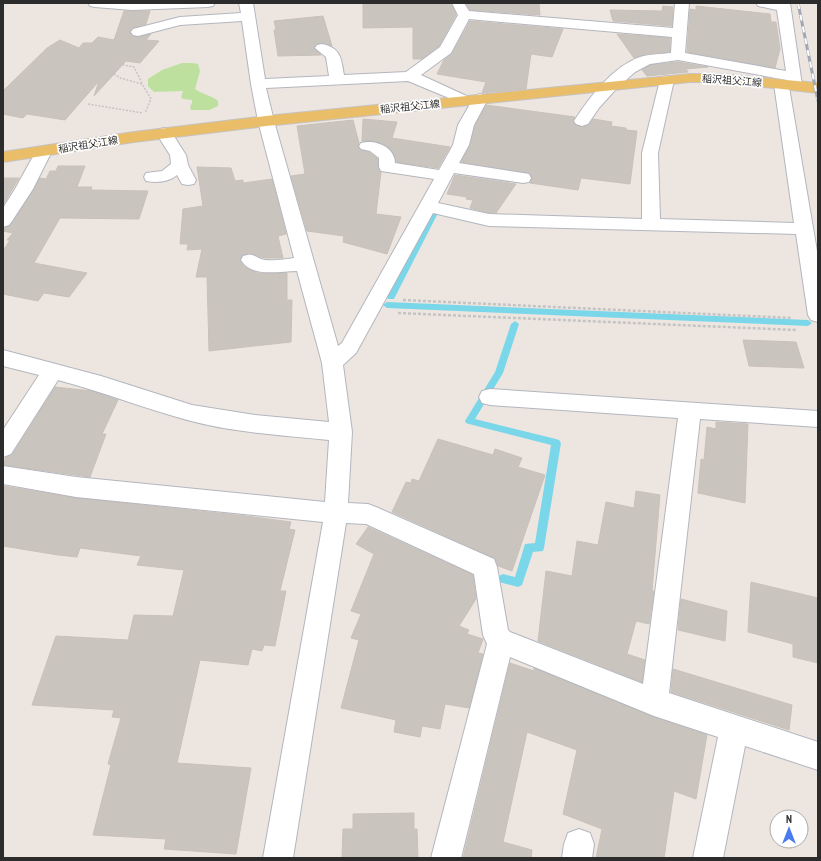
<svg xmlns="http://www.w3.org/2000/svg" width="821" height="861" font-family="'PT Sans Narrow','Noto Sans JP',sans-serif">
<style>
.green{fill:#bde09f}
.lines{fill:none;stroke-linecap:round;stroke-linejoin:round}
.stream{fill:#79d7e9;fill-rule:evenodd}
.building{fill:#c9c4be;stroke:#c9c1b9}
.minor-casing{stroke:#b3b6bf;stroke-width:2}
.major-casing{stroke:#c4c4c4;stroke-width:2}
.path-far1{stroke:#c4c4c4;stroke-width:1.5;stroke-dasharray:2 1.5;stroke-linecap:butt}
.path{stroke:#c4c4c4;stroke-width:2.5;stroke-dasharray:3 2;stroke-linecap:butt}
.minor{fill:#fff;fill-rule:evenodd}
.major{fill:#eabd68;fill-rule:evenodd}
.rail-casing{stroke:#a2a7b5;stroke-width:3}
.rail{stroke:#fff;stroke-width:2;stroke-dasharray:6;stroke-linecap:butt}
.labels{text-anchor:middle;stroke-width:3.5;stroke-linejoin:round;paint-order:stroke}
.far-street-label{font-size:10px;fill:#2c2c2c;stroke:#fff}
</style>
<rect width="100%" height="100%" fill="#ede6e0"/>
<!-- green -->
<path class="green" d="M 182,63 L 192,63 L 198,64 L 200,71 L 195,89 C 202,94 211,95 218,101 L 218,106 L 209,110 L 191,110 L 190,107 L 192,103 L 192,100 L 183,99 L 181,97 L 183,91 L 154,92 L 148,86 L 148,79 L 162,70 Z"/>
<g class="lines">
<!-- stream -->
<g class="stream">
<path d="M 431,211 L 437,211 L 438,213 L 395,297 L 394,299 L 388,299 L 387,297 Z"/>
<path d="M 387,302 L 808,320 L 812,323 L 808,326 L 387,308 L 383,305 Z"/>
<path d="M 515,321 L 519,324 L 503,373 L 475,419 L 556,439 L 559,440 L 561,443 L 544,548 L 543,551 L 533,552 L 522,585 L 518,587 L 499,582 L 498,579 L 499,576 L 503,574 L 515,577 L 525,544 L 535,543 L 551,445 L 469,424 L 466,423 L 465,421 L 495,372 L 511,324 Z"/>
</g>
</g>
<!-- building -->
<g class="building">
<path d="M 363,3 L 451,3 L 456,15 L 439,46 L 422,59 L 413,59 L 413,27 L 363,28 Z"/>
<path d="M 466,3 L 539,3 L 540,15 L 470,10 Z"/>
<path d="M 663,6 L 673,7 L 672,26 L 613,21 L 610,10 L 662,11 Z"/>
<path d="M 696,6 L 770,14 L 771,22 L 776,22 L 780,49 L 775,68 L 687,52 L 690,9 L 696,10 Z"/>
<path d="M 124,11 L 150,11 L 146,24 L 133,28 L 130,33 L 133,36 L 138,37 L 151,34 L 146,40 L 159,41 L 140,63 L 126,61 L 94,96 L 99,81 L 65,120 L 27,114 L 23,118 L 3,114 L 3,91 L 47,48 L 60,40 L 79,48 L 83,43 L 92,43 L 98,37 L 114,40 Z"/>
<path d="M 323,16 L 332,46 L 322,43 L 316,44 L 314,48 L 321,55 L 278,56 L 274,30 L 276,30 L 274,21 Z"/>
<path d="M 470,21 L 563,29 L 552,57 L 531,54 L 526,89 L 482,93 L 486,82 L 437,74 L 444,60 L 452,54 Z"/>
<path d="M 617,34 L 670,38 L 670,52 L 647,54 L 634,58 Z"/>
<path d="M 678,62 L 708,67 L 686,69 L 688,72 L 647,76 L 642,70 L 650,65 Z"/>
<path d="M 486,105 L 575,117 L 573,122 L 576,125 L 582,127 L 588,125 L 593,119 L 612,122 L 611,126 L 626,128 L 626,130 L 637,131 L 630,184 L 581,178 L 578,190 L 530,183 L 532,177 L 529,173 L 461,162 L 470,145 L 475,126 Z"/>
<path d="M 363,119 L 397,122 L 392,138 L 450,147 L 438,168 L 396,162 L 393,152 L 384,144 L 373,141 L 362,141 Z"/>
<path d="M 353,120 L 359,143 L 358,147 L 361,150 L 369,152 L 378,159 L 378,167 L 381,172 L 376,214 L 401,217 L 387,254 L 343,242 L 344,236 L 307,231 L 291,176 L 305,174 L 297,126 Z"/>
<path d="M 58,166 L 85,166 L 77,187 L 92,187 L 91,190 L 148,191 L 139,219 L 60,218 L 34,263 L 87,273 L 69,297 L 44,293 L 38,301 L 3,294 L 3,251 L 10,240 L 7,240 L 13,233 L 3,231 L 3,228 L 9,226 L 13,222 L 40,178 L 46,179 L 50,171 L 56,171 Z"/>
<path d="M 197,167 L 231,168 L 235,181 L 243,180 L 243,183 L 272,179 L 286,234 L 278,236 L 283,258 L 264,258 L 249,253 L 242,255 L 240,261 L 245,267 L 258,273 L 287,273 L 287,300 L 292,300 L 291,342 L 209,351 L 207,277 L 196,277 L 202,249 L 187,250 L 188,244 L 180,244 L 183,209 L 203,206 Z"/>
<path d="M 455,175 L 516,184 L 496,213 L 489,213 L 470,208 L 473,200 L 466,199 L 467,197 L 447,194 Z"/>
<path d="M 3,178 L 19,178 L 3,205 Z"/>
<path d="M 743,340 L 796,342 L 804,368 L 749,366 Z"/>
<path d="M 55,387 L 92,391 L 118,400 L 102,434 L 106,434 L 90,477 L 3,465 L 6,457 L 12,455 Z"/>
<path d="M 716,422 L 748,424 L 745,503 L 698,493 L 701,459 L 704,460 L 707,427 L 716,429 Z"/>
<path d="M 438,439 L 493,455 L 495,449 L 522,458 L 518,467 L 545,475 L 512,571 L 498,566 L 495,558 L 392,512 L 406,482 L 411,483 L 412,479 L 419,481 Z"/>
<path d="M 3,486 L 76,498 L 246,516 L 291,522 L 289,529 L 295,530 L 280,591 L 286,591 L 275,646 L 264,645 L 262,651 L 252,649 L 248,665 L 200,660 L 177,763 L 251,768 L 236,854 L 164,849 L 166,839 L 93,835 L 111,765 L 108,764 L 121,718 L 112,717 L 114,710 L 32,705 L 56,636 L 128,640 L 134,615 L 173,616 L 184,570 L 137,565 L 141,556 L 80,548 L 77,557 L 58,555 L 3,546 Z"/>
<path d="M 636,491 L 660,495 L 652,591 L 654,591 L 649,624 L 636,621 L 627,654 L 645,660 L 642,682 L 538,641 L 546,571 L 572,576 L 577,541 L 598,545 L 606,502 L 634,508 Z"/>
<path d="M 368,527 L 473,575 L 476,599 L 459,626 L 469,630 L 467,634 L 483,639 L 478,653 L 483,654 L 469,708 L 445,704 L 440,729 L 422,726 L 420,737 L 394,732 L 396,720 L 341,708 L 359,640 L 351,638 L 361,614 L 351,611 L 374,554 L 356,544 Z"/>
<path d="M 751,582 L 818,598 L 818,663 L 793,657 L 793,644 L 748,632 Z"/>
<path d="M 681,599 L 727,611 L 725,641 L 678,630 Z"/>
<path d="M 510,663 L 534,671 L 534,668 L 654,717 L 707,735 L 696,799 L 674,791 L 664,858 L 596,858 L 602,829 L 563,814 L 577,750 L 527,732 L 503,842 L 532,850 L 531,858 L 463,858 Z"/>
<path d="M 673,669 L 792,705 L 789,730 L 671,692 Z"/>
<path d="M 414,813 L 414,829 L 417,829 L 418,858 L 342,858 L 343,829 L 353,829 L 353,814 Z"/>
</g>
<g class="lines">
<!-- minor casing -->
<g class="minor-casing">
<g id="minor">
<path d="M 88,3 L 215,3 L 213,6 L 208,7 L 132,10 L 95,7 L 90,6 Z"/>
<path d="M 239,3 L 253,3 L 265,79 L 329,76 L 326,57 L 315,48 L 317,45 L 322,44 C 341,48 341,58 344,75 L 406,72 L 440,47 L 458,15 L 452,3 L 464,3 L 469,11 L 673,28 L 675,3 L 689,3 L 685,53 L 786,71 L 777,10 L 758,6 L 756,3 L 790,3 L 802,85 L 800,88 L 795,89 L 789,87 L 818,257 L 818,322 L 811,320 L 808,315 L 796,234 L 489,226 L 433,213 L 356,353 L 343,365 L 352,432 L 348,503 L 368,504 L 376,507 L 494,559 L 497,567 L 508,630 L 510,632 L 643,684 L 678,418 L 490,405 L 482,403 L 479,397 L 482,391 L 490,389 L 818,411 L 818,427 L 700,419 L 669,693 L 818,742 L 818,770 L 745,746 L 723,858 L 693,858 L 718,737 L 654,716 L 510,657 L 461,858 L 431,858 L 487,644 L 483,635 L 474,574 L 366,524 L 346,523 L 293,858 L 263,858 L 323,522 L 76,497 L 3,484 L 3,466 L 76,477 L 325,502 L 329,440 C 284,435 236,433 191,421 C 146,409 103,392 58,380 L 11,454 L 3,457 L 3,430 L 39,375 L 3,366 L 3,350 L 101,376 L 192,405 L 255,415 L 329,422 L 322,363 L 297,271 C 279,271 252,278 241,260 L 243,256 C 254,253 253,256 261,259 C 268,262 287,259 294,258 L 258,121 L 251,84 L 242,21 L 180,25 L 138,36 L 133,35 L 131,32 L 133,29 L 180,17 L 241,13 ZM 469,19 L 672,37 L 671,53 C 661,54 650,54 640,57 C 612,67 590,97 574,121 L 576,124 L 582,126 L 588,124 L 599,108 L 616,89 L 635,72 L 650,64 L 678,60 L 787,80 L 787,82 L 781,80 L 776,81 L 774,84 L 794,223 L 660,219 L 658,153 L 674,80 L 672,77 L 667,76 L 662,77 L 660,80 L 642,153 L 642,219 L 489,214 L 438,203 L 454,173 L 523,183 L 529,182 L 531,178 L 529,174 L 523,173 L 459,163 L 469,145 L 474,125 L 488,99 L 485,96 L 480,94 L 475,96 L 473,99 L 421,75 L 451,53 ZM 408,81 L 461,103 L 470,104 L 458,125 L 453,145 L 439,170 L 395,163 C 395,147 375,139 361,143 L 359,146 L 361,149 L 370,151 L 379,158 L 379,167 L 381,171 L 434,179 L 342,343 L 338,346 L 274,121 L 266,88 Z"/>
<path d="M 164,128 L 170,130 L 186,155 L 188,165 L 196,180 L 194,184 L 188,185 L 182,184 L 177,175 C 169,182 157,183 146,181 L 144,177 L 146,173 L 162,171 L 171,164 L 170,155 L 156,133 L 158,130 Z"/>
<path d="M 44,146 L 50,148 L 52,151 L 33,189 L 12,221 L 9,225 L 3,227 L 3,208 L 15,189 L 36,151 L 38,148 Z"/>
<path d="M 579,829 L 590,833 L 594,844 L 592,858 L 562,858 L 564,844 L 568,833 Z"/>
</g>
</g>
<!-- major casing -->
<g class="major-casing">
<path id="major" d="M 690,74 L 720,74 L 818,83 L 818,93 L 720,82 L 690,82 L 266,126 L 134,142 L 3,162 L 3,152 L 134,132 L 266,116 Z"/>
</g>
<!-- path-far1 -->
<g class="path-far1">
<path d="M 119,64 L 134,67 L 142,83"/>
<path d="M 111,72 L 120,78 L 142,84 L 151,99 L 145,113"/>
<path d="M 88,104 L 143,113"/>
</g>
<!-- path -->
<g class="path">
<path d="M 403,300 L 792,318"/>
<path d="M 398,313 L 796,330"/>
</g>
<!-- minor -->
<use href="#minor" class="minor"/>
<!-- major -->
<use href="#major" class="major"/>
<!-- rail casing -->
<g class="rail-casing">
<path id="rail" d="M 798,3 L 818,101"/>
</g>
<!-- rail -->
<use href="#rail" class="rail"/>
</g>
<g class="labels">
<!-- far-street labels -->
<g class="far-street-label">
<text transform="translate(732 80) rotate(4)" y="4">稲沢祖父江線</text>
<text transform="translate(410 106) rotate(-6)" y="4">稲沢祖父江線</text>
<text transform="translate(88 144) rotate(-9)" y="4">稲沢祖父江線</text>
</g>
</g>
<!-- border -->
<rect width="821" height="861" fill="none" stroke="#2c2c2c" stroke-width="8"/>
<!-- north arrow -->
<g transform="translate(789 829)"><circle r="19" fill="#ffffff" stroke="#ababab"/>
<path d="M0-3L7 15L0 10L-7 15Z" fill="#497bf1"/>
<text y="-6" font-size="11" font-weight="bold" text-anchor="middle" fill="#2c2c2c">N</text>
</g>
</svg>
